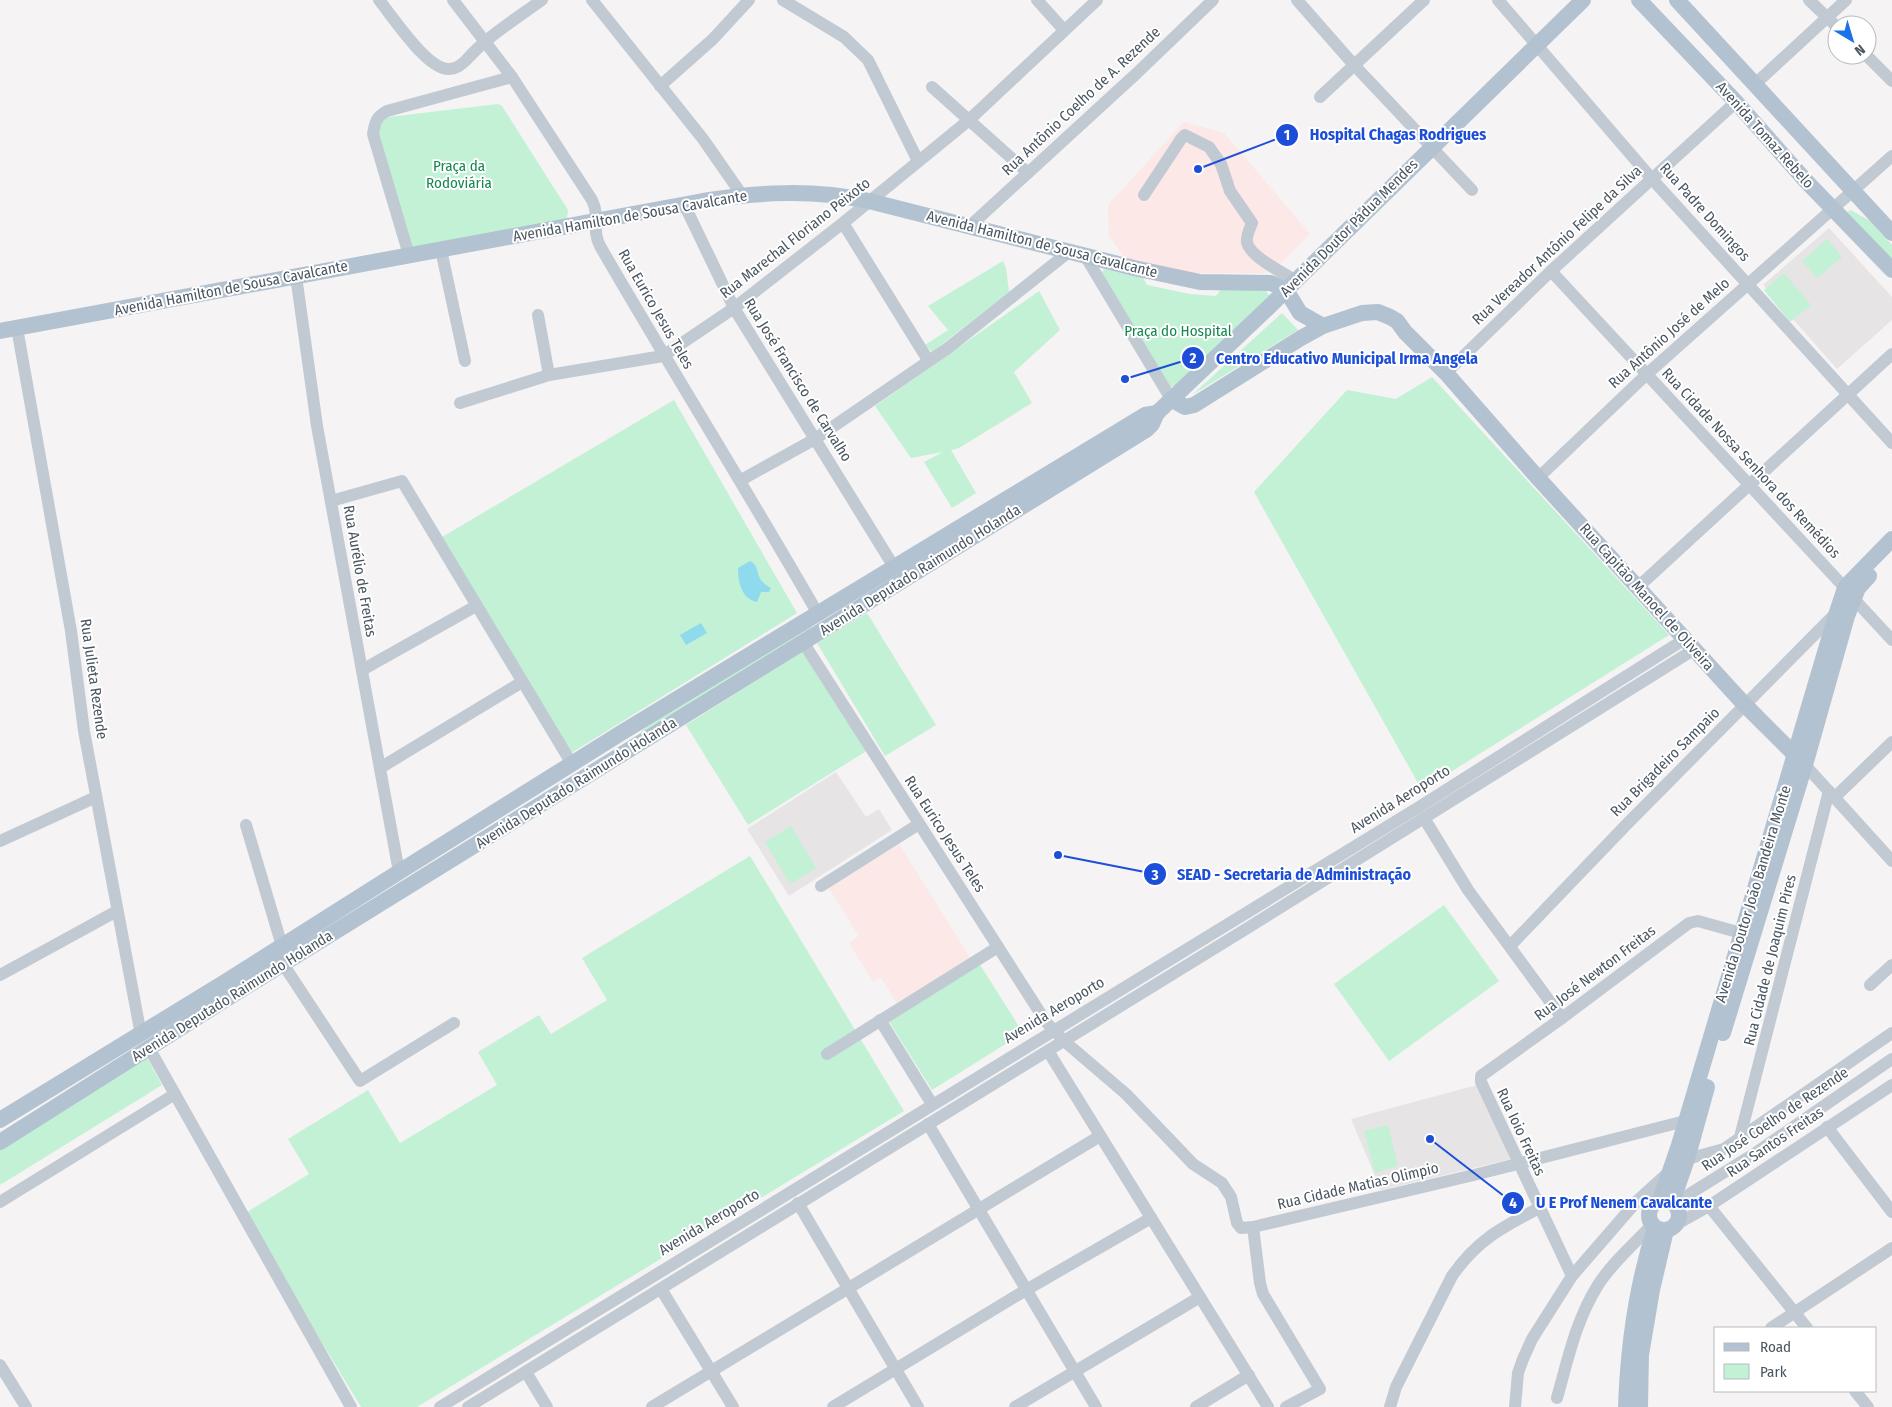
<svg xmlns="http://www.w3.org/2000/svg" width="1892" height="1407" font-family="'Fira Sans Condensed',sans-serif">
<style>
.education{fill:#e6e4e5}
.medical{fill:#fce8e6}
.green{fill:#c3f1d5}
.water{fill:#90daee}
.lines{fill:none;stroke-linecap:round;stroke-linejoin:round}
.minor{stroke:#c1cad2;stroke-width:12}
.major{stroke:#b3c2d1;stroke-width:16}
.labels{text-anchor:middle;stroke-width:4;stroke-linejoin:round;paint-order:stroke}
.street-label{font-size:15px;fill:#4a5661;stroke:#fff}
.park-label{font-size:15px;fill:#17864f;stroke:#fff}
.leader{fill:none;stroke:#1d4ed8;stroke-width:2}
.callout-dot{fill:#1d4ed8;stroke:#fff;stroke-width:2}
.mark-label{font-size:15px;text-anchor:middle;font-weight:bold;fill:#fff}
.callout-label{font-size:16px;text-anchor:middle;font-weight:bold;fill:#1d4ed8;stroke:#fff;stroke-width:4;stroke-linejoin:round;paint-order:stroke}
</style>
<rect width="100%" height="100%" fill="#f5f3f3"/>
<!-- education -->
<g class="education">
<path d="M 1829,228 L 1892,297 L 1892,320 L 1837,369 L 1763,285 Z"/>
<path d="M 836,772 L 866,817 L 879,809 L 892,830 L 789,896 L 747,829 Z"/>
<path d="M 1477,1085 L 1511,1159 L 1381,1190 L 1351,1119 Z"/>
</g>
<!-- medical -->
<g class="medical">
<path d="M 1184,122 L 1224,133 L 1310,234 L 1277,267 L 1264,273 L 1193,273 L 1127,261 L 1109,236 L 1108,205 Z"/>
<path d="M 899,844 L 970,958 L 897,1003 L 881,977 L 873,981 L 849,943 L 859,936 L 829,888 Z"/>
</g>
<!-- green -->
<g class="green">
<path d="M 498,104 L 502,106 L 568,210 L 567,220 L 413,248 L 377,130 L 379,123 L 389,117 Z"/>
<path d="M 1851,210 L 1870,221 L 1892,245 L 1892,266 L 1847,212 Z"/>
<path d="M 1827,239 L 1842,257 L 1817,278 L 1802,261 Z"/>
<path d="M 1003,261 L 1006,268 L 1009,292 L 932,352 L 925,345 L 948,330 L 928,306 Z"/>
<path d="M 1104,269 L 1143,278 L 1147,285 L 1190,294 L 1216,296 L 1221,289 L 1265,290 L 1270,296 L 1178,384 L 1172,387 L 1169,386 L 1100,275 Z"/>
<path d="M 1784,273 L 1811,305 L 1790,322 L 1764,290 Z"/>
<path d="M 1039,291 L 1060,330 L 1014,372 L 1032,403 L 959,448 L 951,450 L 976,493 L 952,508 L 924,462 L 943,452 L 911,458 L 875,406 Z"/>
<path d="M 1282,313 L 1298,330 L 1192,395 Z"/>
<path d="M 1432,377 L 1669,635 L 1422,790 L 1254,492 L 1347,390 L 1396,399 Z"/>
<path d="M 674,400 L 797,613 L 568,755 L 437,540 Z"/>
<path d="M 867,613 L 936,725 L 885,756 L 817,643 Z"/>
<path d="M 809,626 L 812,628 L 638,736 L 644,728 Z"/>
<path d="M 805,650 L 868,750 L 748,825 L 686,725 Z"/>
<path d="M 791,826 L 816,868 L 790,884 L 765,842 Z"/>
<path d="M 750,856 L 904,1111 L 417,1407 L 361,1407 L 244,1214 L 309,1174 L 288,1139 L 368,1090 L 400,1143 L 497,1085 L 478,1052 L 539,1015 L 551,1034 L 607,1000 L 582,958 Z"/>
<path d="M 1444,905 L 1499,981 L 1389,1061 L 1334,984 Z"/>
<path d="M 979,963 L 1023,1033 L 932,1090 L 888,1020 Z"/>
<path d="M 147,1058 L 162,1085 L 0,1185 L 0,1149 Z"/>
<path d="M 1388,1125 L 1398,1166 L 1375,1173 L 1364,1131 Z"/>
</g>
<!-- water -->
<g class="water">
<path d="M 750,561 C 759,565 756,573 761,580 C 764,584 768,586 771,588 L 769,592 L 761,592 L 757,602 C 741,599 738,581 738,568 Z"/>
<path d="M 701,623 L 707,633 L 686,645 L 680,635 Z"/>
</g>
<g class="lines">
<!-- minor -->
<g class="minor">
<path d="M 379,0 C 393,17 426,68 448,69 C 457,70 465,62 470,56 C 491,34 517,18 542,0"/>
<path d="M 453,0 L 512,77 L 592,200 C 601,219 591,229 600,246 C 671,369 747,490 818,614"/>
<path d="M 592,0 L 703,139 L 742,195"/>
<path d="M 783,0 L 844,37 L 868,60 L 918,161"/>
<path d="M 1037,0 L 1064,30"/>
<path d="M 1297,0 L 1354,65 L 1472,190"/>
<path d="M 1498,0 L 1652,179 L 1892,443"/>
<path d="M 1809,0 L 1837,27"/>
<path d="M 1866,55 L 1892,81"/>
<path d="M 1754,85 L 1846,0"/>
<path d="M 660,86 L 713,39 L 749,0"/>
<path d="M 932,87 L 1028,173"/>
<path d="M 1320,97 L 1424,0"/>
<path d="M 1144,195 L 1181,139 L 1185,135 L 1209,147 L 1221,164 L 1230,191 L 1252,223 C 1250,228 1246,236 1247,242 C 1249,256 1283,273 1295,280"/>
<path d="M 684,204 L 734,308 L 894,567"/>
<path d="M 843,223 L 928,360"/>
<path d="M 971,225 L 1137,73 L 1213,0"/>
<path d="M 441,250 L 465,361"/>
<path d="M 1084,254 L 1171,399"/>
<path d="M 409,255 L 373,134 C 375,122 376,117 387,111 L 512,77"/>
<path d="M 1551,271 L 1845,588"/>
<path d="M 296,276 L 317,426 L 399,872"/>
<path d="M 538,315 L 549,375"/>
<path d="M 17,328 L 71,631 L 84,731 L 141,1035"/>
<path d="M 1446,373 L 1551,271 L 1736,102"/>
<path d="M 460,403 L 549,375 L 663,356 L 734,308 L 843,223 L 941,143 L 969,120 L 1097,0"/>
<path d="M 1538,478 L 1647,374 L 1892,156"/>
<path d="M 741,480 L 815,439 L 948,348 L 1070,251"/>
<path d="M 331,501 L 402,481 L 572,764"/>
<path d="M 1638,587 L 1892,354"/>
<path d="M 1854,599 L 1892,640"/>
<path d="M 803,642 L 1046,1022 L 1063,1040 L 1126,1094 L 1193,1164 L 1222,1183 L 1231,1197 L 1237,1223 L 1241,1228 L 1253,1227 L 1478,1174 L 1685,1121"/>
<path d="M 362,670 L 476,606"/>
<path d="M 1805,765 L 1892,861"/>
<path d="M 380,768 L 522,682"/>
<path d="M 1835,797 L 1892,742"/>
<path d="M 1424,818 L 1468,890 L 1562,1018"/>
<path d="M 246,825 L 282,946"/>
<path d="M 0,841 L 96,797"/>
<path d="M 821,886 L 919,824"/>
<path d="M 1510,946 L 1626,825 L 1836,613"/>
<path d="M 283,964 L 360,1081 L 454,1023"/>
<path d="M 0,975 L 117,911"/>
<path d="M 1870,985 L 1892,965"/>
<path d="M 880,1020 L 932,1104"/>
<path d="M 149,1048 L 351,1407"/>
<path d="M 1048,1051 L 1268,1407"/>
<path d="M 827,1054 L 998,947"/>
<path d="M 928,1124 L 1096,1407"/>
<path d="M 1827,1127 L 1892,1212"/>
<path d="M 1740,1137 L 1829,791"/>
<path d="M 1687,1159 L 1724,1149 L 1892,1033"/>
<path d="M 0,1202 L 175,1094"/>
<path d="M 798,1203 L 918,1407"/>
<path d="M 1676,1205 L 1691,1193 L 1757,1152 L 1892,1059"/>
<path d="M 1709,1206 L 1807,1328"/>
<path d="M 1675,1225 L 1709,1206 L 1892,1085"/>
<path d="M 1253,1227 L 1260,1283 L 1263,1294 L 1320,1389 L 1286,1407"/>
<path d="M 1572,1276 L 1481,1082 L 1481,1076 L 1562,1018 L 1689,923 L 1698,921 L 1741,933"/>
<path d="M 661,1289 L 733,1407"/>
<path d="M 1771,1328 L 1892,1248"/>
<path d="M 0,1365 L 26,1407"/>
<path d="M 526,1372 L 547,1407"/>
<path d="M 1855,1391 L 1868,1407"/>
<path d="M 1557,1398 C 1568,1359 1576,1320 1598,1285 C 1612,1263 1634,1244 1652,1225"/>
<path d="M 440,1407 L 1419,807 L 1685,639"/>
<path d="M 468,1407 L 1246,929 L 1695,649"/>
<path d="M 652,1407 L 1100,1136"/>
<path d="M 833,1407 L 1026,1290 L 1151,1218"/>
<path d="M 1015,1407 L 1200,1297"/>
<path d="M 1196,1407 L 1249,1375"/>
<path d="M 1390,1407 L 1396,1387 L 1452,1276 C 1477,1240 1501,1228 1539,1208"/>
<path d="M 1515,1407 L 1518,1373 L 1523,1359 L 1532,1339 L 1572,1276 L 1637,1201 L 1669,1172"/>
</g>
<!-- major -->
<g class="major">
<path d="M 1639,0 L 1736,102 L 1805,180 L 1892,270"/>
<path d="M 1677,0 L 1892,233"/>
<path d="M 0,331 L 703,201 C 759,192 813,189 869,201 L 1134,268 L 1200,282 L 1271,283 L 1286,290 L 1300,313 L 1323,326"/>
<path d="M 1171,399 L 1185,407 L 1194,405 L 1301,338 L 1323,326 L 1362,313 L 1378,312 L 1390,317 L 1397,321 L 1405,332 L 1446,373 L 1538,478 L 1744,704 L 1805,765"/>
<path d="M 1723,1033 L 1805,765 L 1847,616 L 1858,588 L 1869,576"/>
<path d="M 0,1120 L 225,982 L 399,872 L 621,733 L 1145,415 L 1157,413"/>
<path d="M 0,1142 L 231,996 L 1146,430 L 1152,424 L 1157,413 L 1272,304 L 1583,0"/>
<circle cx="1664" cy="1215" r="15"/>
<path d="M 1660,1200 L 1679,1145 L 1837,612 L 1845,588 L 1850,582 L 1892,539"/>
<path d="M 1672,1202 L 1687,1159 L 1707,1087"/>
<path d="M 1626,1407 C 1628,1348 1637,1284 1655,1228"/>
<path d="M 1640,1407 L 1641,1355 L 1652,1290 L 1666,1230"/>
</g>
</g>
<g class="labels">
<!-- street labels -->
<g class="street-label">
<text transform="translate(1081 101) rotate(-43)" y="5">Rua Antônio Coelho de A. Rezende</text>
<text transform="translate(1765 135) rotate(48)" y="5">Avenida Tomaz Rebelo</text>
<text transform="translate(1705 212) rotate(48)" y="5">Rua Padre Domingos</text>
<text transform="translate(630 216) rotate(-10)" y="5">Avenida Hamilton de Sousa Cavalcante</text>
<text transform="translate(1349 228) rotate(-45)" y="5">Avenida Doutor Pádua Mendes</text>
<text transform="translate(795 238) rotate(-38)" y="5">Rua Marechal Floriano Peixoto</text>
<text transform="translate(1042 244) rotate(14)" y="5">Avenida Hamilton de Sousa Cavalcante</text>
<text transform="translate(1557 245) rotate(-43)" y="5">Rua Vereador Antônio Felipe da Silva</text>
<text transform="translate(231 288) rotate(-11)" y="5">Avenida Hamilton de Sousa Cavalcante</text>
<text transform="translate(656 309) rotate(60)" y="5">Rua Eurico Jesus Teles</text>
<text transform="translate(1669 333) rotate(-42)" y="5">Rua Antônio José de Melo</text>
<text transform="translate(798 380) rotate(58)" y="5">Rua José Francisco de Carvalho</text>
<text transform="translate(1751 463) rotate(47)" y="5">Rua Cidade Nossa Senhora dos Remédios</text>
<text transform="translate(920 570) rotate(-32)" y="5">Avenida Deputado Raimundo Holanda</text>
<text transform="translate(360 571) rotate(80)" y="5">Rua Aurélio de Freitas</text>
<text transform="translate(1647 597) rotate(48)" y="5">Rua Capitão Manoel de Oliveira</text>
<text transform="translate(94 679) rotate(82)" y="5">Rua Julieta Rezende</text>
<text transform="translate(1665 762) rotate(-45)" y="5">Rua Brigadeiro Sampaio</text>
<text transform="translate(576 783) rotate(-32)" y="5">Avenida Deputado Raimundo Holanda</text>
<text transform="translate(1400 799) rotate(-32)" y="5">Avenida Aeroporto</text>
<text transform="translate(945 834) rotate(57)" y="5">Rua Eurico Jesus Teles</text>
<text transform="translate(1753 894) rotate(-73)" y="5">Avenida Doutor João Bandeira Monte</text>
<text transform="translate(1770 960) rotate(-76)" y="5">Rua Cidade de Joaquim Pires</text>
<text transform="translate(1595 973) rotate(-37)" y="5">Rua José Newton Freitas</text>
<text transform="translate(232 996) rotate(-32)" y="5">Avenida Deputado Raimundo Holanda</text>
<text transform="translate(1054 1010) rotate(-31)" y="5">Avenida Aeroporto</text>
<text transform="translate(1775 1119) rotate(-34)" y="5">Rua José Coelho de Rezende</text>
<text transform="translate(1521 1132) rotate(65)" y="5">Rua Ioio Freitas</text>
<text transform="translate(1775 1142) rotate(-34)" y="5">Rua Santos Freitas</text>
<text transform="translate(1358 1186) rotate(-13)" y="5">Rua Cidade Matias Olimpio</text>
<text transform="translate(709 1222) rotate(-31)" y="5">Avenida Aeroporto</text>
</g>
<!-- park labels -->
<g class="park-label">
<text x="459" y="171">Praça da<tspan x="459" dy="17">Rodoviária</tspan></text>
<text x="1178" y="336">Praça do Hospital</text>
</g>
</g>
<!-- callouts -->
<path class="leader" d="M1198 169L1287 135M1125 379L1193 358M1058 855L1155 874M1430 1139L1513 1203"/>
<g class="callout-dot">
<circle cx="1198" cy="169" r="5"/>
<circle cx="1125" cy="379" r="5"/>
<circle cx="1058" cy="855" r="5"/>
<circle cx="1430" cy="1139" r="5"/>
<circle cx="1287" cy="135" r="12"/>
<circle cx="1193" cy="358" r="12"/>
<circle cx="1155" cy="874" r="12"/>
<circle cx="1513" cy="1203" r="12"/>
</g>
<g class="mark-label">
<text x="1287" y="140">1</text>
<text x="1193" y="363">2</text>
<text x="1155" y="880">3</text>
<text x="1513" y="1208">4</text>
</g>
<g class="callout-label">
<text x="1398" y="140">Hospital Chagas Rodrigues</text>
<text x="1347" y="364">Centro Educativo Municipal Irma Angela</text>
<text x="1294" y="880">SEAD - Secretaria de Administração</text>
<text x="1624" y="1208">U E Prof Nenem Cavalcante</text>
</g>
<!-- legend -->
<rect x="1714" y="1327" width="162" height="65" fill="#ffffff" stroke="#b7bbc0"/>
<rect x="1724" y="1343" width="25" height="8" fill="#b3c2d1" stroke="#b7bbc0"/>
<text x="1760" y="1352" font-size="15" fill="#4a5661">Road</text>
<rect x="1724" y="1364" width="25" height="15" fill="#c3f1d5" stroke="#b7bbc0"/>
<text x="1760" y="1377" font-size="15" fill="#4a5661">Park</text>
<!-- north arrow -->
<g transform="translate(1852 40) rotate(142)"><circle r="24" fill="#ffffff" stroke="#b7bbc0"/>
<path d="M0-4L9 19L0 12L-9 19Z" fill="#1a73e8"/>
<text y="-8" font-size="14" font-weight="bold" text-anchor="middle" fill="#4a5661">N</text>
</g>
</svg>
